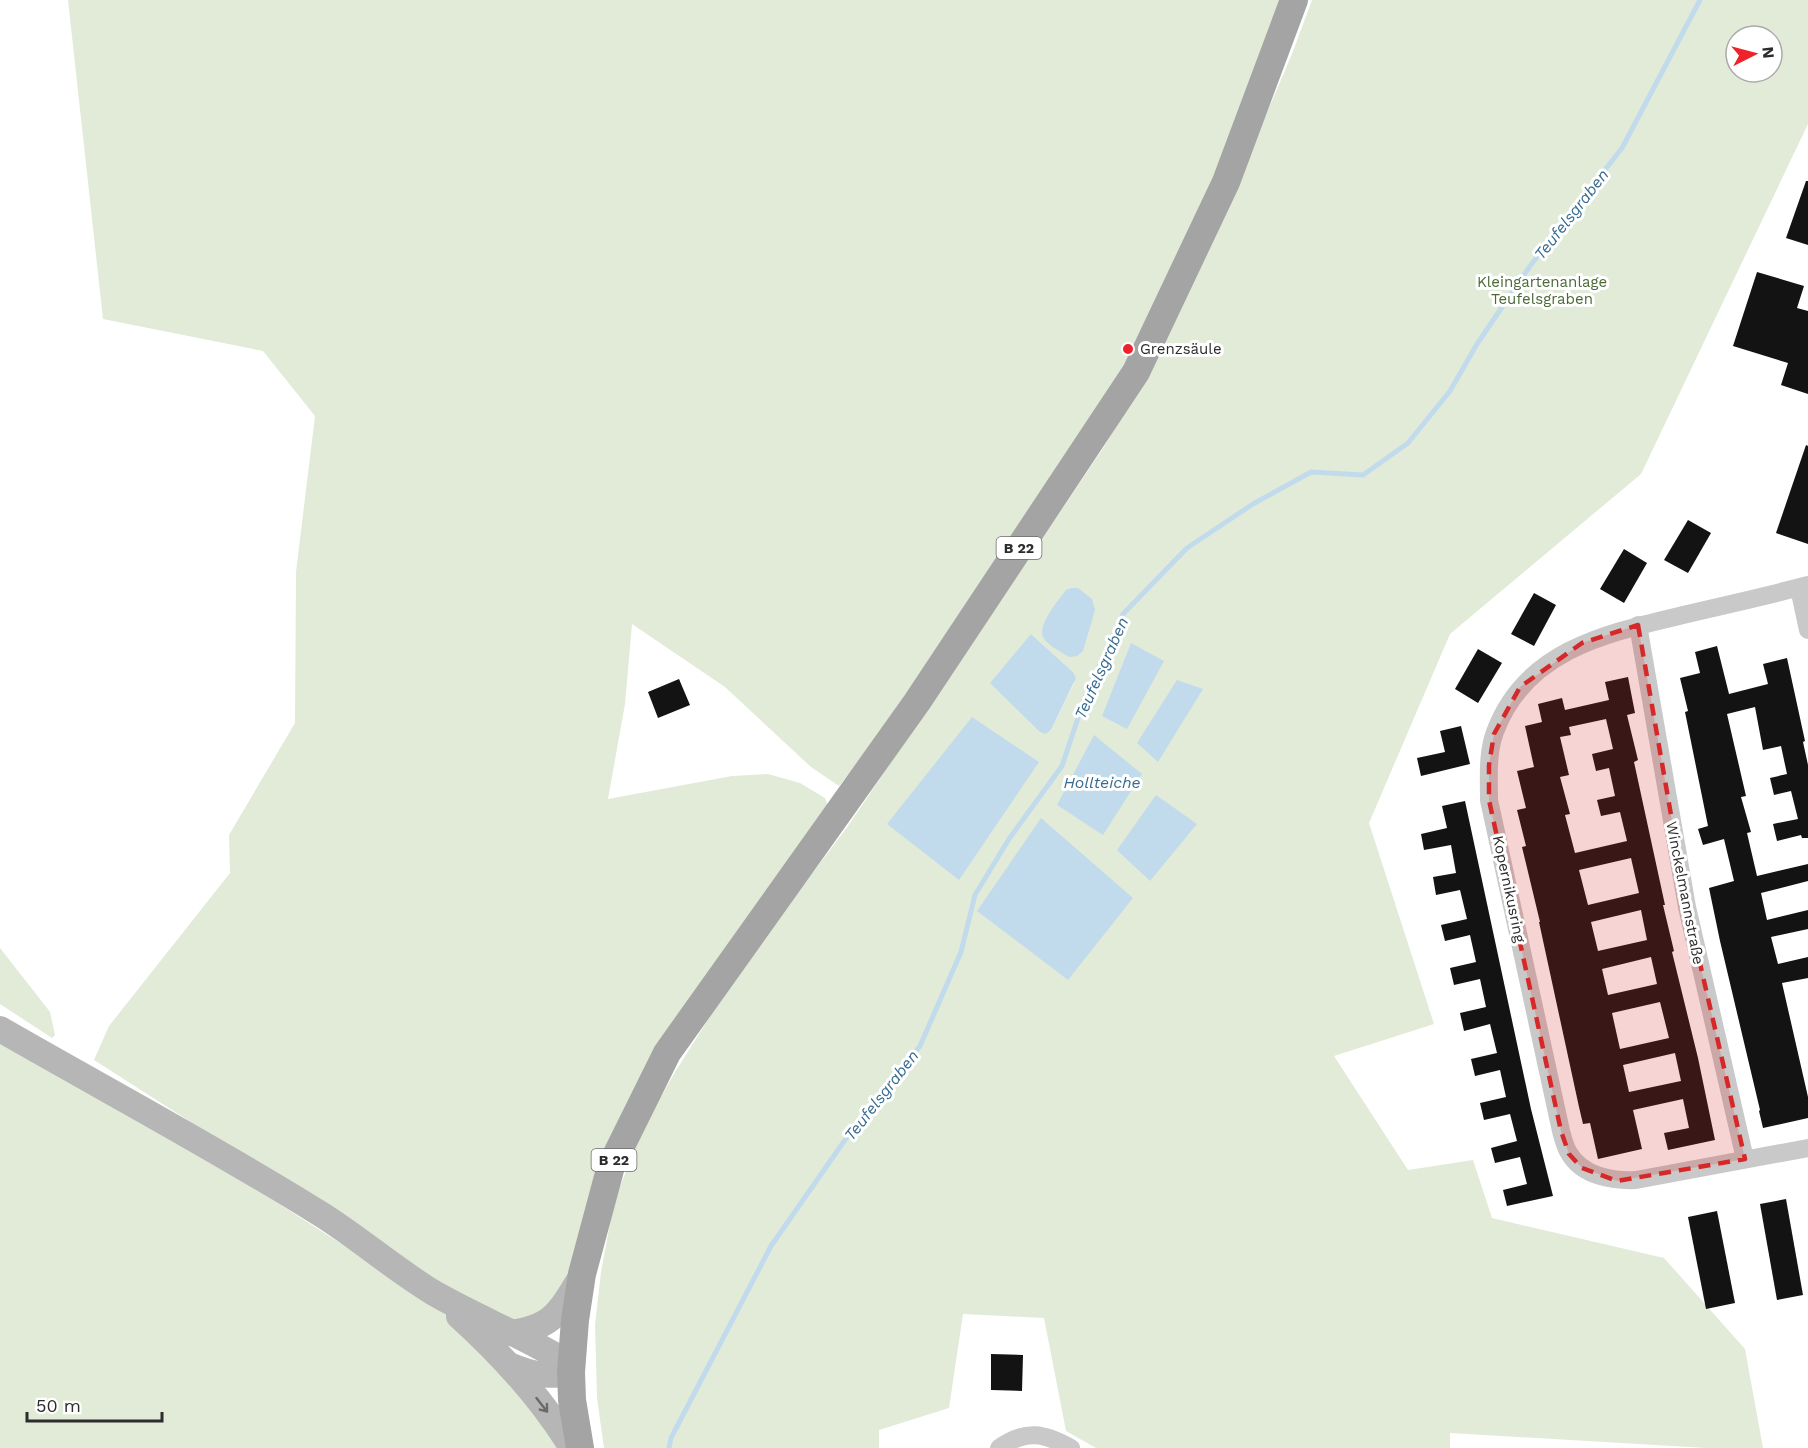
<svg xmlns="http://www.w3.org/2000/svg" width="1808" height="1448" font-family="'Work Sans',sans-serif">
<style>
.green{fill:#e1ebd7;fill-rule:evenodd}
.water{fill:#c2dbec}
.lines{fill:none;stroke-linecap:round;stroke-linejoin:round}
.stream{stroke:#c2dbec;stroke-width:5}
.building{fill:#131313;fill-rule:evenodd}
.minor{stroke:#c9c9c9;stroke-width:18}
.secondary{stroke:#b6b6b6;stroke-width:26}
.primary{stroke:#a4a4a4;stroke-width:28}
.oneway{stroke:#6a6a6a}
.marked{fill:#d62828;fill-opacity:0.2;stroke:#d62828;stroke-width:4.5;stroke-dasharray:12 8;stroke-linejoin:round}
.poi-dot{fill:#ef212b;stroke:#fff;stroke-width:2}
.labels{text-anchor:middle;stroke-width:6;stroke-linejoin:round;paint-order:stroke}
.shield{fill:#fff;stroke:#6b6b6b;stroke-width:1.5}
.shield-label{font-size:14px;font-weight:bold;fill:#2c2c2c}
.park-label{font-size:15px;fill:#4d6937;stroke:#fff}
.poi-label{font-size:15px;fill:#2c2c2c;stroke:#fff;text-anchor:start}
.street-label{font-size:15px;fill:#2c2c2c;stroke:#fff}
.water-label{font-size:16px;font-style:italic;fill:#366b91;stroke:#fff}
</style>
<rect width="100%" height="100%" fill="#fff"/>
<!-- green -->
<g class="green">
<path d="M 68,0 L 1283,0 L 1198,215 L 1117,390 L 929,669 L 839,786 L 811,767 L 725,687 L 632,624 L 625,704 L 608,799 L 732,776 L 768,774 L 800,783 L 825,798 L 829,809 L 678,1019 L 567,1288 L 550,1312 L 513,1322 L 492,1315 L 94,1060 L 109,1026 L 230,873 L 229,835 L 295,723 L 296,572 L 315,416 L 263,351 L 103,319 Z"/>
<path d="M 1312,0 L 1808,0 L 1808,124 L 1641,474 L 1450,634 L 1369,823 L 1434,1024 L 1334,1056 L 1408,1170 L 1473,1160 L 1492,1218 L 1664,1258 L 1745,1349 L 1763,1448 L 1706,1448 L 1450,1433 L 1450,1448 L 1096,1448 L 1066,1431 L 1044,1318 L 963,1314 L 949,1408 L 879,1430 L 879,1448 L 604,1448 L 597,1398 L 595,1325 L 601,1272 L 614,1202 L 642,1130 L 675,1072 L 740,969 L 848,826 L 1104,447 L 1142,381 L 1224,213 L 1292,54 ZM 1736,36 L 1772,36 L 1772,72 L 1736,72 ZM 1031,634 L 1073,672 L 1074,683 L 1051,730 L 1046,734 Z"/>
<path d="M 0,948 L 50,1012 L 55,1035 L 52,1038 L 0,1004 Z"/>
<path d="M 0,1038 L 203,1155 L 436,1305 L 485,1348 L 560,1448 L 0,1448 Z"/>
</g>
<!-- water -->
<g class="water">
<path d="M 1071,588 L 1078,588 L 1092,599 L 1095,610 L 1083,651 L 1077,656 L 1069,657 C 1061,652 1051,647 1045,640 C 1034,628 1058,601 1066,590 Z"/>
<path d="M 1031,634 L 1073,672 L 1076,678 L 1051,730 L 1046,734 L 1040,732 L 990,683 Z"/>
<path d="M 1131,643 L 1164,661 L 1127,729 L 1102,716 Z"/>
<path d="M 1177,680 L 1203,689 L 1158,762 L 1137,743 Z"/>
<path d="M 972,717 L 1039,762 L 959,880 L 887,824 Z"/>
<path d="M 1094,735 L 1142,774 L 1103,835 L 1057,805 Z"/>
<path d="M 1156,795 L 1197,824 L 1150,881 L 1117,850 Z"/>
<path d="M 1041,818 L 1133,898 L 1068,980 L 977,911 Z"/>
</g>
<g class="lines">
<!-- stream -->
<path class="stream" d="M 669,1448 L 671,1438 L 771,1246 L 847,1137 L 920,1046 L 961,952 L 975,895 L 1009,839 L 1062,766 L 1085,697 L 1123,614 L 1187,548 L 1253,504 L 1311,472 L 1363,475 L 1408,443 L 1450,391 L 1477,344 L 1530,266 L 1622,148 L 1700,0"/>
</g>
<!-- building -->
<g class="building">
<path d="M 1806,181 L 1808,181 L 1808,245 L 1786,238 Z"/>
<path d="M 1757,272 L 1804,286 L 1797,308 L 1808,311 L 1808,394 L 1781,385 L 1788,363 L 1733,346 Z"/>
<path d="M 1806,445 L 1808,446 L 1808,544 L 1776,533 Z"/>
<path d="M 1688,520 L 1711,533 L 1688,573 L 1664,560 Z"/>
<path d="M 1624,549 L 1647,563 L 1624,603 L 1600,589 Z"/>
<path d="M 1534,593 L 1556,605 L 1534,646 L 1511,634 Z"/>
<path d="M 1717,646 L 1729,694 L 1768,684 L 1763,664 L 1787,658 L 1805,741 L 1803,742 L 1808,765 L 1808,838 L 1802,838 L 1801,835 L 1777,841 L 1773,824 L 1798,819 L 1791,791 L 1774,795 L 1770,778 L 1787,774 L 1781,746 L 1763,750 L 1755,707 L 1727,714 L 1746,796 L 1741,797 L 1751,832 L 1747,833 L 1757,876 L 1808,864 L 1808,881 L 1761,893 L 1767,920 L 1808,910 L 1808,929 L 1771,937 L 1778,964 L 1808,957 L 1808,978 L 1782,983 L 1808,1097 L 1808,1118 L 1763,1128 L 1759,1111 L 1760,1110 L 1720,941 L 1709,888 L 1734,881 L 1724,839 L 1703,845 L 1698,829 L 1708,826 L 1685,712 L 1688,711 L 1680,678 L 1700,673 L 1695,652 Z"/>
<path d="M 1478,649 L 1502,663 L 1478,703 L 1455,689 Z"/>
<path d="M 1628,677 L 1635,713 L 1627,715 L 1638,760 L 1634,762 L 1665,905 L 1663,905 L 1674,951 L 1672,952 L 1698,1058 L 1715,1140 L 1668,1150 L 1664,1133 L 1689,1128 L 1683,1099 L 1633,1110 L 1642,1149 L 1598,1159 L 1590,1123 L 1583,1124 L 1579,1107 L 1539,922 L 1540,922 L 1522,847 L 1526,846 L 1517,810 L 1526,808 L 1517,771 L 1534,767 L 1525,726 L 1542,722 L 1538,704 L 1562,698 L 1565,710 L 1609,700 L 1605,682 ZM 1606,719 L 1613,749 L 1592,754 L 1596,771 L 1609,768 L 1615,796 L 1597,800 L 1601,816 L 1620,812 L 1627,841 L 1575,853 L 1565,815 L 1570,814 L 1560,777 L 1569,775 L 1560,737 L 1571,735 L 1569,727 ZM 1631,858 L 1639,893 L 1588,905 L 1579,870 ZM 1641,910 L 1647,940 L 1598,951 L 1591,922 ZM 1651,957 L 1657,984 L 1608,995 L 1602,969 ZM 1660,1002 L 1669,1038 L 1620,1049 L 1612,1013 ZM 1675,1053 L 1681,1081 L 1629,1092 L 1623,1065 Z"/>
<path d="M 679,679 L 690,705 L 658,718 L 648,692 Z"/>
<path d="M 1461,726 L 1470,764 L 1421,776 L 1417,758 L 1445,752 L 1440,731 Z"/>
<path d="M 1465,801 L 1531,1109 L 1553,1196 L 1507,1206 L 1503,1190 L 1527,1184 L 1520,1157 L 1495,1163 L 1491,1148 L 1517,1141 L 1510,1114 L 1484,1120 L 1480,1103 L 1506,1097 L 1500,1070 L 1475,1076 L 1471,1059 L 1497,1053 L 1490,1024 L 1464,1031 L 1460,1013 L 1486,1007 L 1480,979 L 1454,985 L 1450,968 L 1476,962 L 1470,935 L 1445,941 L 1441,925 L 1467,919 L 1460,890 L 1436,895 L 1433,877 L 1456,873 L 1451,845 L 1424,850 L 1421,834 L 1447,828 L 1442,806 Z"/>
<path d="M 1786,1199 L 1803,1295 L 1777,1300 L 1760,1204 Z"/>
<path d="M 1717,1211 L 1735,1303 L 1706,1309 L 1688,1217 Z"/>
<path d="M 991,1354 L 1023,1355 L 1022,1391 L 991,1390 Z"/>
</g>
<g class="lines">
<!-- minor -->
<g class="minor">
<path d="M 1808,585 C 1767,596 1725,605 1683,615 C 1607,633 1525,650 1495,732 C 1487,753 1489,778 1489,800 L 1561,1131 C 1563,1138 1565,1147 1569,1153 C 1582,1176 1612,1181 1636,1180 L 1808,1148"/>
<path d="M 1799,588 L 1808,630"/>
<path d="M 1638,625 L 1687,907 L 1745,1159"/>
<path d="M 999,1448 C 1026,1429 1044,1433 1071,1448"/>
</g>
<!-- secondary -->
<g class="secondary">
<path d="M 0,1029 C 106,1090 215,1148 319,1213 C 358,1237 394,1269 434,1293 C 479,1319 527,1337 571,1365"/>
<path d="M 459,1316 C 502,1355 542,1399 572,1448"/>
<path d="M 510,1333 C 554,1327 559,1312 581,1277"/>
<path d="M 509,1365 C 531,1374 546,1378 571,1372"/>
</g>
<!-- primary -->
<path class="primary" d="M 580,1448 L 572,1400 L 571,1372 L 575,1320 L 582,1274 L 611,1166 L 667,1053 L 917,702 L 1136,372 L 1226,182 L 1294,0"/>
</g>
<!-- one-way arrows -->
<defs><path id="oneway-shaft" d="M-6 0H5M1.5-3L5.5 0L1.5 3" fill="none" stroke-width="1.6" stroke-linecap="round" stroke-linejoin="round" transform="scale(1.5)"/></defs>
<use class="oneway" href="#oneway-shaft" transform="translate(542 1405) rotate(52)"/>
<!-- marked area -->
<path class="marked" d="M 1638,625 L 1687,907 L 1745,1159 L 1617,1181 L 1582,1168 L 1569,1154 L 1561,1131 L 1489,800 L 1489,765 L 1494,734 L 1520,687 L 1582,643 Z"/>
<!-- markers -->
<circle class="poi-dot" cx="1128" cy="349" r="6"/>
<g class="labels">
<!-- shield labels -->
<g class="shield">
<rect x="996.5" y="537" width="45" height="22" rx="4.5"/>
<rect x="591.5" y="1149" width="45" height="22" rx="4.5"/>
</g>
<g class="shield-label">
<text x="1019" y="553">B 22</text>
<text x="614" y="1165">B 22</text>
</g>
<!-- park labels -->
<g class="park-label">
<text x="1542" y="287">Kleingartenanlage<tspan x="1542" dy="17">Teufelsgraben</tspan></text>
</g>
<!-- poi labels -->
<g class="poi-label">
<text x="1140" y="354">Grenzsäule</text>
</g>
<!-- street labels -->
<g class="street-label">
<text transform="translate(1509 889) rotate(78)" y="5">Kopernikusring</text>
<text transform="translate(1685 893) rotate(79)" y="5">Winckelmannstraße</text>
</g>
<!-- water labels -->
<g class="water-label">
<text transform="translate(1571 214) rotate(-52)" y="6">Teufelsgraben</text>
<text transform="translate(1101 668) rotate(-66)" y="6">Teufelsgraben</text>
<text x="1102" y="788">Hollteiche</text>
<text transform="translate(881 1095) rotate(-52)" y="6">Teufelsgraben</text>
</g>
</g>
<!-- north arrow -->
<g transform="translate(1754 54) rotate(84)"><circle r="28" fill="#ffffff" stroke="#ababab" stroke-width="1.5"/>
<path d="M0-4.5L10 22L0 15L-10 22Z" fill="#ef212b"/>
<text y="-9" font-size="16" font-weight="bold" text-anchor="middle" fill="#2c2c2c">N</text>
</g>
<!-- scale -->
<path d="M27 1412v9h135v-9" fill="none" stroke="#2c2c2c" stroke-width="3"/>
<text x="36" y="1412" font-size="18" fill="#2c2c2c" stroke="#ffffff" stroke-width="4.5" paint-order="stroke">50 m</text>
</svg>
